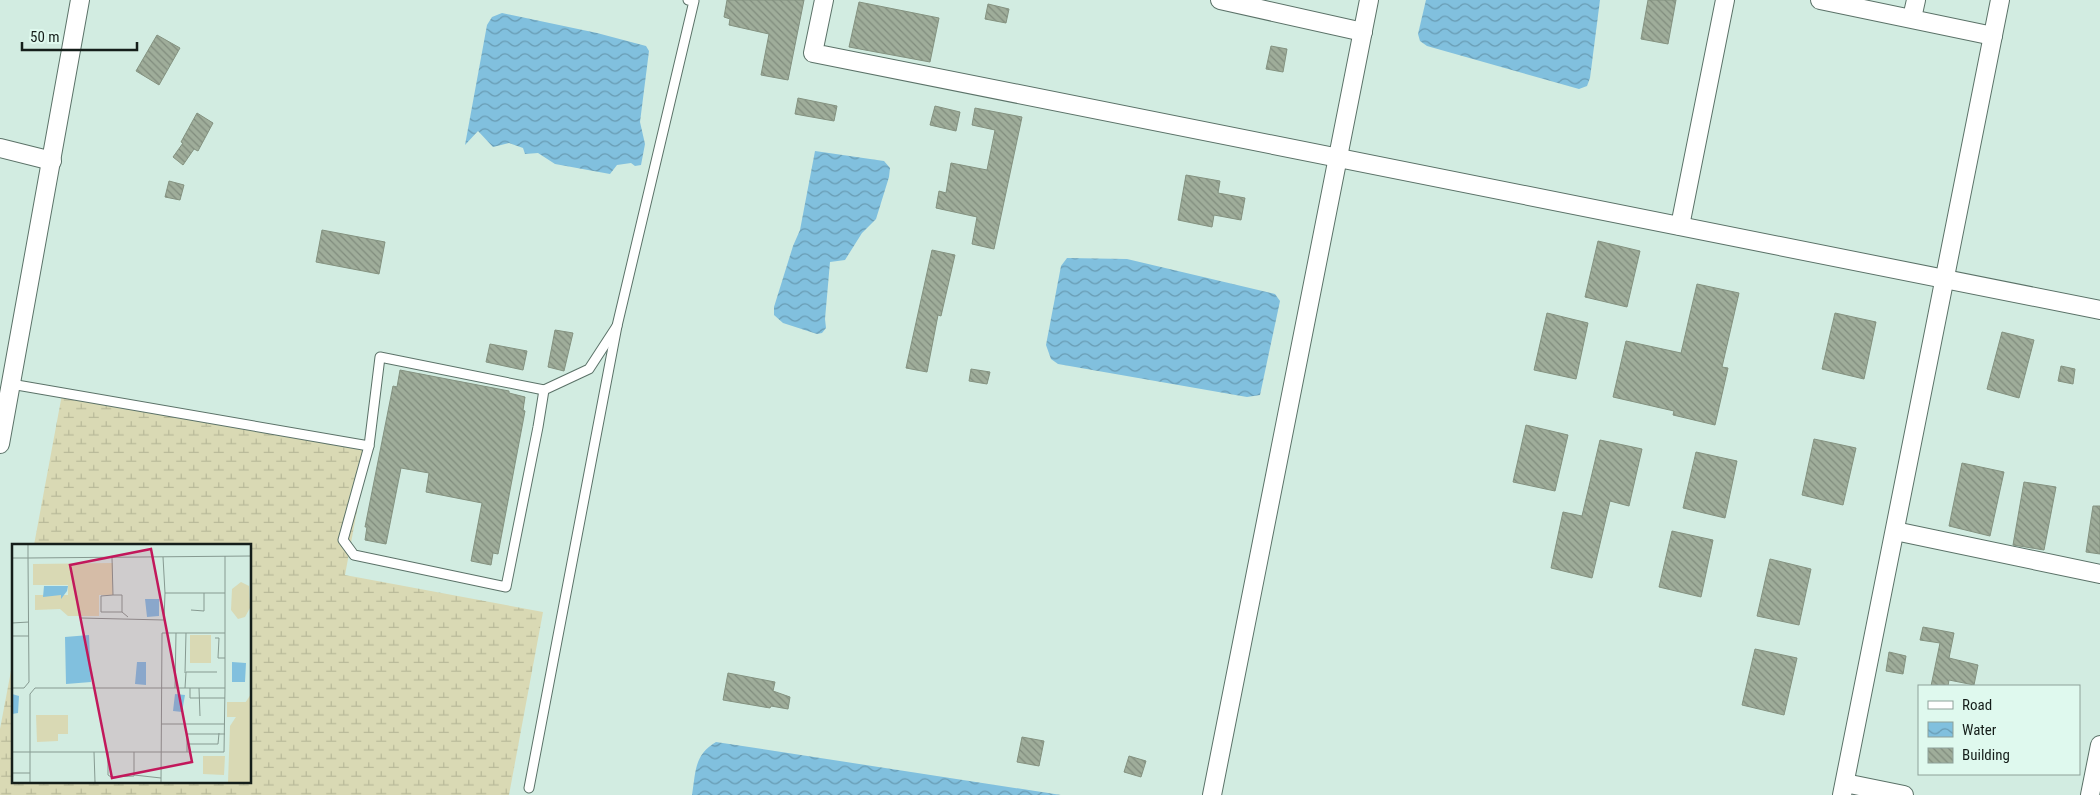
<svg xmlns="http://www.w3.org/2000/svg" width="2100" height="795" font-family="'Roboto Condensed',sans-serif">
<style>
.wetland{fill:url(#wetland-marsh)}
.water{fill:url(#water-waves)}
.building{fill:url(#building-back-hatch);stroke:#849280}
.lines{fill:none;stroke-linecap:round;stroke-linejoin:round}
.service-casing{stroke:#5b7268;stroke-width:11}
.minor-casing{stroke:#5b7268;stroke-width:20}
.service{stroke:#fff;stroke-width:9}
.minor{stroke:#fff;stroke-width:18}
.inset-road{fill:none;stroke:#869a91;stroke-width:1}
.view{fill:#c2185b;fill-opacity:0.15;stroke:#c2185b;stroke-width:2.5}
.inset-edge{fill:none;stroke:#151e1a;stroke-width:2.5}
</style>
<defs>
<pattern id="wetland-marsh" width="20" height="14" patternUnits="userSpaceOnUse" patternTransform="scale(1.25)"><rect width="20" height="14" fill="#d9d9b4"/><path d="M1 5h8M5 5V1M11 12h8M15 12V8" fill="none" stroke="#b9ba9a"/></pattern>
<pattern id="water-waves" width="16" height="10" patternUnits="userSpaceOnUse" patternTransform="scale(1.25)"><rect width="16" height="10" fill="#81c0de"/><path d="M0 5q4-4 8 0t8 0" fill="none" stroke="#689bb3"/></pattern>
<pattern id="building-back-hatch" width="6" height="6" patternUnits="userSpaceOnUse" patternTransform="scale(1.25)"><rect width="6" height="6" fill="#9fad9a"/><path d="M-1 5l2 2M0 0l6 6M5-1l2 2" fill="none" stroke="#808c7d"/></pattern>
</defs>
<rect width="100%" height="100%" fill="#d2ece1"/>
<!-- wetland -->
<path class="wetland" d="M 63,389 L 369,446 L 345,575 L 543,612 L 509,795 L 0,795 L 0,729 L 14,655 L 14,781 L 250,781 L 250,545 L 34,545 Z"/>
<!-- water -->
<g class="water">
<path d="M 1426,0 L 1600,0 L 1590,78 L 1587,86 L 1579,89 L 1427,46 L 1420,41 L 1418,34 Z"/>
<path d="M 502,13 L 597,33 L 646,46 L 649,51 L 640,122 L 645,144 L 641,165 L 635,166 L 631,163 L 617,165 L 610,174 L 555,164 L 538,153 L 525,154 L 523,148 L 509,143 L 493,147 L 478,131 L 465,145 L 487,25 L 492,17 Z"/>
<path d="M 815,151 L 884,161 L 890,168 L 889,177 L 876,219 L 862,233 L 845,260 L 830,262 L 825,319 L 826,328 L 822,333 L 817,334 L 783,323 L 774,315 L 774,307 L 793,246 L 800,230 Z"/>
<path d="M 1067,258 L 1127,259 L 1275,294 L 1280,301 L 1260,395 L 1247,397 L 1058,364 L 1051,359 L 1046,345 L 1061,266 Z"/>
<path d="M 716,742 L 1061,795 L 692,795 C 696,771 694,755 716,742 Z"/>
</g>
<!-- building -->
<g class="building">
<path d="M 727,0 L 804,0 L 788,80 L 761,75 L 769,34 L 729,25 L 730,19 L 724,17 Z"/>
<path d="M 1648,0 L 1676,0 L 1668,44 L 1641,39 Z"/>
<path d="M 859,2 L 939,18 L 930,62 L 849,47 Z"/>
<path d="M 988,4 L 1009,9 L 1006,23 L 985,19 Z"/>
<path d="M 157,35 L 180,48 L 159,85 L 136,71 Z"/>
<path d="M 1271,46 L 1287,49 L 1283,72 L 1266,69 Z"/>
<path d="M 798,98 L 837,106 L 834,121 L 795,114 Z"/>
<path d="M 935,106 L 960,112 L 956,131 L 930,125 Z"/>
<path d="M 975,108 L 1022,117 L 994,249 L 972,244 L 977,217 L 936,208 L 939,191 L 946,193 L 951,163 L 987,170 L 995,130 L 972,125 Z"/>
<path d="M 197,113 L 213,123 L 198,151 L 194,149 L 183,165 L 173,157 L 183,143 L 181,142 Z"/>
<path d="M 1186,175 L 1220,181 L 1218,193 L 1245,198 L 1241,220 L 1214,215 L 1212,227 L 1178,220 Z"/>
<path d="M 169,181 L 184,185 L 180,200 L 165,197 Z"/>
<path d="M 322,230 L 385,242 L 379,274 L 316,262 Z"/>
<path d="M 1598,241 L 1640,251 L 1627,307 L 1585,297 Z"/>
<path d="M 932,250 L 955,255 L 941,316 L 938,315 L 927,372 L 906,368 Z"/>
<path d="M 1697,284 L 1739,293 L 1722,367 L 1728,368 L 1715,425 L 1673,415 L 1674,411 L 1613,397 L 1626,341 L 1681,353 Z"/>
<path d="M 1547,313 L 1588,323 L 1576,379 L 1534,370 Z"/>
<path d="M 1835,313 L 1876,322 L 1864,379 L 1822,369 Z"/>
<path d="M 555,330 L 573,333 L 564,371 L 548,367 Z"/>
<path d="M 2002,332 L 2034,340 L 2019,398 L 1987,389 Z"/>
<path d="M 490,344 L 527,351 L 523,370 L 486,362 Z"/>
<path d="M 2061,366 L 2075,369 L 2073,384 L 2058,381 Z"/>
<path d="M 971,369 L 990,372 L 987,384 L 969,381 Z"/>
<path d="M 400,370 L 509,391 L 509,393 L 525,397 L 523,410 L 525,411 L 498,554 L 493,553 L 491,565 L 471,561 L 482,503 L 426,492 L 429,473 L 401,468 L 386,544 L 365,540 L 367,527 L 365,527 L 393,386 L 397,387 Z"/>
<path d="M 1526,425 L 1568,435 L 1555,491 L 1513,482 Z"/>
<path d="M 1814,439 L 1856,448 L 1843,505 L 1802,495 Z"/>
<path d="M 1600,440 L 1642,449 L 1629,506 L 1610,501 L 1592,578 L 1551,568 L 1563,512 L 1582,516 Z"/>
<path d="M 1696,452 L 1737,461 L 1725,518 L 1683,508 Z"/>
<path d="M 1962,463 L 2004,472 L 1990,536 L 1949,526 Z"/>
<path d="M 2024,482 L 2056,487 L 2044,550 L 2013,545 Z"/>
<path d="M 2093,506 L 2100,506 L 2100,554 L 2086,552 Z"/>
<path d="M 1672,531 L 1713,540 L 1701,597 L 1659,587 Z"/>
<path d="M 1770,559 L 1811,569 L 1799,625 L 1757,616 Z"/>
<path d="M 1923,627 L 1954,633 L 1949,658 L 1978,665 L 1974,685 L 1949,680 L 1948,686 L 1931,686 L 1940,643 L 1920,640 Z"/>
<path d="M 1755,649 L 1797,658 L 1784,715 L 1742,705 Z"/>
<path d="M 1889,652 L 1906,656 L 1903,674 L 1886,671 Z"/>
<path d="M 728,673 L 775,682 L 773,691 L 790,697 L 788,709 L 771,706 L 770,708 L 723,700 Z"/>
<path d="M 1022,737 L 1044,741 L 1039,766 L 1017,762 Z"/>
<path d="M 1129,756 L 1146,761 L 1141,777 L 1124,772 Z"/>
</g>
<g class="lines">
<!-- service casing -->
<g class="service-casing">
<g id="service">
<path d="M 11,384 L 369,446 L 343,540 L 354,555 L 506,587 L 538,427 L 544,390 L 589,369 L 617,326"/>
<path d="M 369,446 L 380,357 L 544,390"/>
<path d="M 529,788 L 617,326 L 694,1 L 688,0"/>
</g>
</g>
<!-- minor casing -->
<g class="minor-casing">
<g id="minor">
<path d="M 824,0 L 813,53 L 2100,310"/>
<path d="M 1220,0 L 1363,32"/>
<path d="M 1820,0 L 1993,36"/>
<path d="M 1912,18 L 1916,0"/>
<path d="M 0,148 L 52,161"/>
<path d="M 1680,226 L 1725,0"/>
<path d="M 0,444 L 80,0"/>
<path d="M 1895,531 L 2100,574"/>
<path d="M 1845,783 L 1904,795"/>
<path d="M 1212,795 L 1369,0"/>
<path d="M 1842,795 L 2000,0"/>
<path d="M 2090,795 L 2100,745"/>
</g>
</g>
<!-- service -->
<use href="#service" class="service"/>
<!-- minor -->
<use href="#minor" class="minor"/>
</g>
<!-- overview -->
<g transform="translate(12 544)">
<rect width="239" height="239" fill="#d2ece1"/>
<path d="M 229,38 L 237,42 L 238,64 L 233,73 L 226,75 L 219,66 L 220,45 ZM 178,91 L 199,91 L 199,119 L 178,119 ZM 215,158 L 238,158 L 239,173 L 215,173 ZM 24,171 L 56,171 L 56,190 L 46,190 L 46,197 L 25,198 ZM 191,212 L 213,212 L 212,231 L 191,230 Z" fill="#d9d9b4"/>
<path d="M 101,19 L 101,51 L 87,51 L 87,72 L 56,72 L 48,65 L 23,66 L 23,51 L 56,51 L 56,41 L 21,41 L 21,20 ZM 239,150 L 239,238 L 216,238 L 218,182 Z" fill="#d9d9b4"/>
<path d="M 32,42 L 56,42 L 55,47 L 49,55 L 49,51 L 31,53 ZM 133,55 L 147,55 L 147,72 L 135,73 ZM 77,91 L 79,138 L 54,140 L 53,93 ZM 125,118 L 134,118 L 134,141 L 123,140 ZM 220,118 L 234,119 L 233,138 L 220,138 ZM 0,150 L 7,152 L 6,169 L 0,170 ZM 163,150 L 173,151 L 170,168 L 161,167 Z" fill="#81c0de"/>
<path class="inset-road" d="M 213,12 L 213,144 L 23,144 L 18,150 L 18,208 L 212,208 L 213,144M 151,13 L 153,49 L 192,49M 0,14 L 16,14 L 16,1M 100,14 L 101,51 L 89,52 L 89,68 L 110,68 L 116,73M 101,51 L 110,51 L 110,68M 179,66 L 192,67 L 192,49 L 213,49M 69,74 L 152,76 L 153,49M 0,79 L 17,78M 0,92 L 17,92M 203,94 L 207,94 L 206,114 L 213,114M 173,129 L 174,89M 0,144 L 12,144 L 17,138 L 16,14 L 239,12M 163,144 L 164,89M 173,144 L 174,128 L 205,128M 178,144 L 178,154 L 213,154M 187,144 L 188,172M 149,180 L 213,180M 175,200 L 206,200 L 207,189M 0,208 L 18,208 L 18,238M 82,208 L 83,238M 96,208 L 96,231 L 99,233 L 122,232 L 122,208M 175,208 L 175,190 L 213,190M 0,229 L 18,229M 122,231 L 149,234M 149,238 L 150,89 L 213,89"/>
<path class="view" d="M 139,5 L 180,218 L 100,234 L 58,21 Z"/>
<rect width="239" height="239" class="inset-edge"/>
</g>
<!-- legend -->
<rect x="1918" y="685" width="162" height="90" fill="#dff9ee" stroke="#8ea199"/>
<rect x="1928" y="701" width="25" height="8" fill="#ffffff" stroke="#8ea199"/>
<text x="1962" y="710" font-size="15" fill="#151e1a">Road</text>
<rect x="1928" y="722" width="25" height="15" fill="url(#water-waves)" stroke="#8ea199"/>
<text x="1962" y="735" font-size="15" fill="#151e1a">Water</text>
<rect x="1928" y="748" width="25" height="15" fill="url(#building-back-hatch)" stroke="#8ea199"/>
<text x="1962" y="760" font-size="15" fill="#151e1a">Building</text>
<!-- scale -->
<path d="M22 42v8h115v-8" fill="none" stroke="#151e1a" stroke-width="2.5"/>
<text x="30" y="42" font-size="15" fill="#151e1a" stroke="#dff9ee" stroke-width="4" paint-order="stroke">50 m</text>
</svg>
